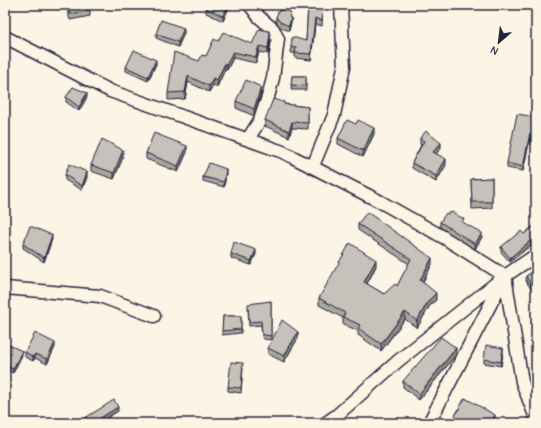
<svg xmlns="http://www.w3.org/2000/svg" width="541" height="428" font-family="'Comic Neue',sans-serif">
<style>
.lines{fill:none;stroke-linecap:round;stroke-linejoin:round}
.minor-casing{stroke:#22223b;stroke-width:15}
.minor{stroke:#fcf5e5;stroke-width:12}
.wall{fill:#aaa6a1;stroke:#22223b}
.shaded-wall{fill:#8b8783;stroke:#22223b}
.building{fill:#c6c1bb;stroke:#22223b}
</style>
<rect width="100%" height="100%" fill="#fcf5e5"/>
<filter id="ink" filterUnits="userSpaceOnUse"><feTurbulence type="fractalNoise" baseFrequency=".025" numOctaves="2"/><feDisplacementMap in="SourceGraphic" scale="8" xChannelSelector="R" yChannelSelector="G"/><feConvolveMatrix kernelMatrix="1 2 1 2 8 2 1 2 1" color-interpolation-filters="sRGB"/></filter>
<g filter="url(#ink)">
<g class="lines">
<!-- minor casing -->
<g class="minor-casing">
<g id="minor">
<path d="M 5,37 L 110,91 L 283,152 L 379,201 L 443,237 L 505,276 L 522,382 L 536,418"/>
<path d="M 248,139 L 260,120 L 268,97 L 273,78 L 278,39 L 273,29 L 259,17 L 250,5"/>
<path d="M 313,166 L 334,115 L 344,67 L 341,5"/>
<path d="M 5,288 L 100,296 L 154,316"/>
<path d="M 326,423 L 336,416 L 398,361 L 505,276"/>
<path d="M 429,423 L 505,276 L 536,255"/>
</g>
</g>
<!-- minor -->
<use href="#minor" class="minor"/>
</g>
<!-- wall -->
<g class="wall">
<path d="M 66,5 L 89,5 L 90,10 L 90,16 L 70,20 Z"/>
<path d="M 230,5 L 223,21 L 206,13 L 206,8 Z"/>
<path d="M 308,5 L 323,5 L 322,26 L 315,24 L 311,60 L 295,58 L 295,53 L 291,53 L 291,47 L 306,41 Z"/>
<path d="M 276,17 L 291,18 L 291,22 L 289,31 L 280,27 L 276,21 Z"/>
<path d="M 184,33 L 178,47 L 156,38 L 156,34 Z"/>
<path d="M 270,40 L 268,54 L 259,52 L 256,63 L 233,58 L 227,70 L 225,69 L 217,87 L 213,85 L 209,92 L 188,82 L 185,99 L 168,100 L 168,93 L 199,61 L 206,56 L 218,41 L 252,44 Z"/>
<path d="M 156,64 L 148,81 L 126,71 L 126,67 Z"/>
<path d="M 292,76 L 306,76 L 306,90 L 291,90 Z"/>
<path d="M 261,93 L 254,116 L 236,108 L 236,101 Z"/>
<path d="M 66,97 L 87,97 L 79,111 L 66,102 Z"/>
<path d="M 284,104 L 308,107 L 308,129 L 292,128 L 289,137 L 265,126 L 265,120 Z"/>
<path d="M 536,117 L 533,144 L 531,144 L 530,138 L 523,171 L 507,168 L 507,163 Z"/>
<path d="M 374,134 L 363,157 L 338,144 L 338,138 Z"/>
<path d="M 420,138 L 441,148 L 436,154 L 446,165 L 436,182 L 412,168 L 412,163 L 421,145 L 420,144 Z"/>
<path d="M 187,152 L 178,172 L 146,159 L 146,153 Z"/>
<path d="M 123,157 L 114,179 L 91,171 L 91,165 Z"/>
<path d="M 226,173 L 224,187 L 203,181 L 203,177 Z"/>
<path d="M 65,175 L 87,177 L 82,190 L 65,180 Z"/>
<path d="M 492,178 L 492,208 L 472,209 L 471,179 Z"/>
<path d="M 440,222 L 464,223 L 482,237 L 475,249 L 440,227 Z"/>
<path d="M 358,224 L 432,264 L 423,282 L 436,300 L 429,307 L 417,328 L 405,319 L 381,351 L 358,335 L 358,331 L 343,324 L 343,318 L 319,305 L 319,298 L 376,266 L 367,284 L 384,294 L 397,286 L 409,264 L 358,230 Z"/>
<path d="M 536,224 L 536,246 L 534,248 L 531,245 L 510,262 L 501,252 L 501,247 L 524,234 Z"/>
<path d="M 52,239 L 44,262 L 23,248 L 23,244 Z"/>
<path d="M 231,254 L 256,254 L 251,265 L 231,258 Z"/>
<path d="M 536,270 L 534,294 L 526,281 L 526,276 Z"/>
<path d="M 271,301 L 271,340 L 264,339 L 262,337 L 261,325 L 249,326 L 248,308 Z"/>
<path d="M 223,316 L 241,316 L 241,333 L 222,335 Z"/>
<path d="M 298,338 L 284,362 L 268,354 L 268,348 Z"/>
<path d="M 5,343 L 22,355 L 13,373 L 5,369 Z"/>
<path d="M 55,347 L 47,364 L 35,358 L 33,361 L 25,357 L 25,352 Z"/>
<path d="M 503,352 L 501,366 L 484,363 L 484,359 Z"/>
<path d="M 456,355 L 419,400 L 403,387 L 403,381 Z"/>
<path d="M 243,368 L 241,393 L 228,391 L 228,387 Z"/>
<path d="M 465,398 L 495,420 L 493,423 L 451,423 Z"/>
<path d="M 118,411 L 99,423 L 86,423 L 85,422 L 85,418 Z"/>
</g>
<!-- shaded-wall -->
<g class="shaded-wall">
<path d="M 228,5 L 230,5 L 223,21 L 223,16 Z"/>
<path d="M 291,18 L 291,22 L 289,31 L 289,26 Z"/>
<path d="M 315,18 L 315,24 L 311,60 L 311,54 Z"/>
<path d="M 184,28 L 184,33 L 178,47 L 178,42 Z"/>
<path d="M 270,34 L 270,40 L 268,54 L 268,48 Z"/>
<path d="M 259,46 L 259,52 L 256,63 L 256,57 Z"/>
<path d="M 233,52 L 233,58 L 227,70 L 227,64 Z"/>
<path d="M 156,60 L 156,64 L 148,81 L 148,77 Z"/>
<path d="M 225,63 L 225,69 L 217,87 L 217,80 Z"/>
<path d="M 188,76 L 188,82 L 185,99 L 185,92 Z"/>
<path d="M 213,78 L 213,85 L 209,92 L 209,86 Z"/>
<path d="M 261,87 L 261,93 L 254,116 L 254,109 Z"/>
<path d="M 87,93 L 87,97 L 79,111 L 79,107 Z"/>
<path d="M 536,120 L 536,125 L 533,144 L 533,140 Z"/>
<path d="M 292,122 L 292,128 L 289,137 L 289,131 Z"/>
<path d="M 374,128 L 374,134 L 363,157 L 363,151 Z"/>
<path d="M 530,133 L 530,138 L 523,171 L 523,167 Z"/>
<path d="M 441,143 L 441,148 L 433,158 L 433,152 Z"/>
<path d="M 187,146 L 187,152 L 178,172 L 178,166 Z"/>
<path d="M 123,150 L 123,157 L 114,179 L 114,173 Z"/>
<path d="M 446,159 L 446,165 L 436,182 L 436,176 Z"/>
<path d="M 226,169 L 226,173 L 224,187 L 224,182 Z"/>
<path d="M 87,172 L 87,177 L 82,190 L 82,186 Z"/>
<path d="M 482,233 L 482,237 L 475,249 L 475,244 Z"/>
<path d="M 52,235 L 52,239 L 44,262 L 44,258 Z"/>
<path d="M 531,240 L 531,245 L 510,262 L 510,258 Z"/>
<path d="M 536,241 L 536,246 L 534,248 L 534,243 Z"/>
<path d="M 256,250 L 256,254 L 251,265 L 251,261 Z"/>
<path d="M 432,258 L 432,264 L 420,287 L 420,280 Z"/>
<path d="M 376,260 L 376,266 L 364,289 L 364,282 Z"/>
<path d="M 536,289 L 536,293 L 534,294 L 534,290 Z"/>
<path d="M 436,293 L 436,300 L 429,307 L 417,328 L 417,321 L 429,300 Z"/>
<path d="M 405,312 L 405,319 L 381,351 L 381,344 Z"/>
<path d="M 298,332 L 298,338 L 284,362 L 284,356 Z"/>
<path d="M 7,334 L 7,338 L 5,341 L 5,337 Z"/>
<path d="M 55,343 L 55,347 L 47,364 L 47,359 Z"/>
<path d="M 456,348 L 456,355 L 419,400 L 419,394 Z"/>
<path d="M 503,348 L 503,352 L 501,366 L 501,362 Z"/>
<path d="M 22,351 L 22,355 L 13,373 L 13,369 Z"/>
<path d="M 35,354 L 35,358 L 33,361 L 33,357 Z"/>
<path d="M 118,407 L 118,411 L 99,423 L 94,423 L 94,422 Z"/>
<path d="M 495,415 L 495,420 L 493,423 L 491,423 L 491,422 Z"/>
</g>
<!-- building -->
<g class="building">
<path d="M 68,5 L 89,5 L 90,10 L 70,14 Z"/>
<path d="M 207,5 L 228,5 L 223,16 L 206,8 Z"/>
<path d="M 308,5 L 323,5 L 322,21 L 315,18 L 311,54 L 295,53 L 296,48 L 291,47 L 292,37 L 306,41 Z"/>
<path d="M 283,9 L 291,13 L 289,17 L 291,18 L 289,26 L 280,22 L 276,17 L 279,10 L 282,11 Z"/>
<path d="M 161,20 L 184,28 L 178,42 L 156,34 Z"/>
<path d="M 259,29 L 269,31 L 270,34 L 268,48 L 259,46 L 256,57 L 233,52 L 227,64 L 225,63 L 217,80 L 213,78 L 209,86 L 188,76 L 185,92 L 168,93 L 174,52 L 199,61 L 202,55 L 206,56 L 214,39 L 218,41 L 223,32 L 252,44 Z"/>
<path d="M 134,50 L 156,60 L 148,77 L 126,67 Z"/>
<path d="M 292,76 L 306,76 L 306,86 L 291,85 Z"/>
<path d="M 246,80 L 261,87 L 254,109 L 236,101 Z"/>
<path d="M 73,87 L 87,93 L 79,107 L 66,97 Z"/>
<path d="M 273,99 L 284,102 L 284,104 L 308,107 L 308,123 L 292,122 L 289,131 L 265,120 Z"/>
<path d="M 517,114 L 536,117 L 533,140 L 531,140 L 530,133 L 523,167 L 507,163 Z"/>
<path d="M 347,120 L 356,124 L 358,120 L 374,128 L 363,151 L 338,138 Z"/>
<path d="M 426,131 L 441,143 L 433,152 L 446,159 L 436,176 L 412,163 L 424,141 L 420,138 Z"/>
<path d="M 154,133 L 187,146 L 178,166 L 146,153 Z"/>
<path d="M 102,139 L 123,150 L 114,173 L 91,165 Z"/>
<path d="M 209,163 L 226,169 L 224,182 L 203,177 Z"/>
<path d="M 69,164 L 87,172 L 82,186 L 65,175 Z"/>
<path d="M 492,178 L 492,202 L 472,202 L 471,179 Z"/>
<path d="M 367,212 L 432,258 L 420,280 L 436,293 L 429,300 L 417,321 L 405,312 L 381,344 L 358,328 L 360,325 L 343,317 L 345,313 L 319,298 L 350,243 L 376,260 L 364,282 L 384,294 L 395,284 L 397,286 L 411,259 L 358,224 Z"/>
<path d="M 449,212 L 451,213 L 452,212 L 464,219 L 462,222 L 482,233 L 475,244 L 440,222 L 446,213 L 448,214 Z"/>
<path d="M 536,224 L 536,241 L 534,243 L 531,240 L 510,258 L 501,247 L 521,231 L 524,234 Z"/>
<path d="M 30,226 L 52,235 L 44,258 L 23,244 Z"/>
<path d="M 234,242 L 256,250 L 251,261 L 231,254 Z"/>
<path d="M 536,270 L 536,289 L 534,290 L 526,276 Z"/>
<path d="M 271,301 L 271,336 L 264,335 L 262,333 L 261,321 L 249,322 L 248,304 Z"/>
<path d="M 223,316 L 241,316 L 241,329 L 222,331 Z"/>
<path d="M 282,320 L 298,332 L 284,356 L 268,348 Z"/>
<path d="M 35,333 L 55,343 L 47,359 L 35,354 L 33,357 L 25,352 Z"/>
<path d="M 441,337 L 456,348 L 419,394 L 403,381 Z"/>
<path d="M 5,343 L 22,351 L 13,369 L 5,365 Z"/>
<path d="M 486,345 L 503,348 L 501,362 L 484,359 Z"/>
<path d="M 231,362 L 243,363 L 241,388 L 228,387 Z"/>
<path d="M 465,398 L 495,415 L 491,422 L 487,419 L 484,423 L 451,423 Z"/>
<path d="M 114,400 L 118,407 L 94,422 L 95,423 L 91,423 L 85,418 Z"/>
</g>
</g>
<!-- margin -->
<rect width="541" height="428" fill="none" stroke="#fcf5e5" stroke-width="20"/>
<rect x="10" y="10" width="521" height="408" fill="none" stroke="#22223b" stroke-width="1.5" filter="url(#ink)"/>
<!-- north arrow -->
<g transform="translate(499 42) rotate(208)" stroke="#fcf5e5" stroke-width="3" paint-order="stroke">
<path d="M0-3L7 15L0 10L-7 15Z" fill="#22223b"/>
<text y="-6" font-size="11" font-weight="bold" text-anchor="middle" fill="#22223b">N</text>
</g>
</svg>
